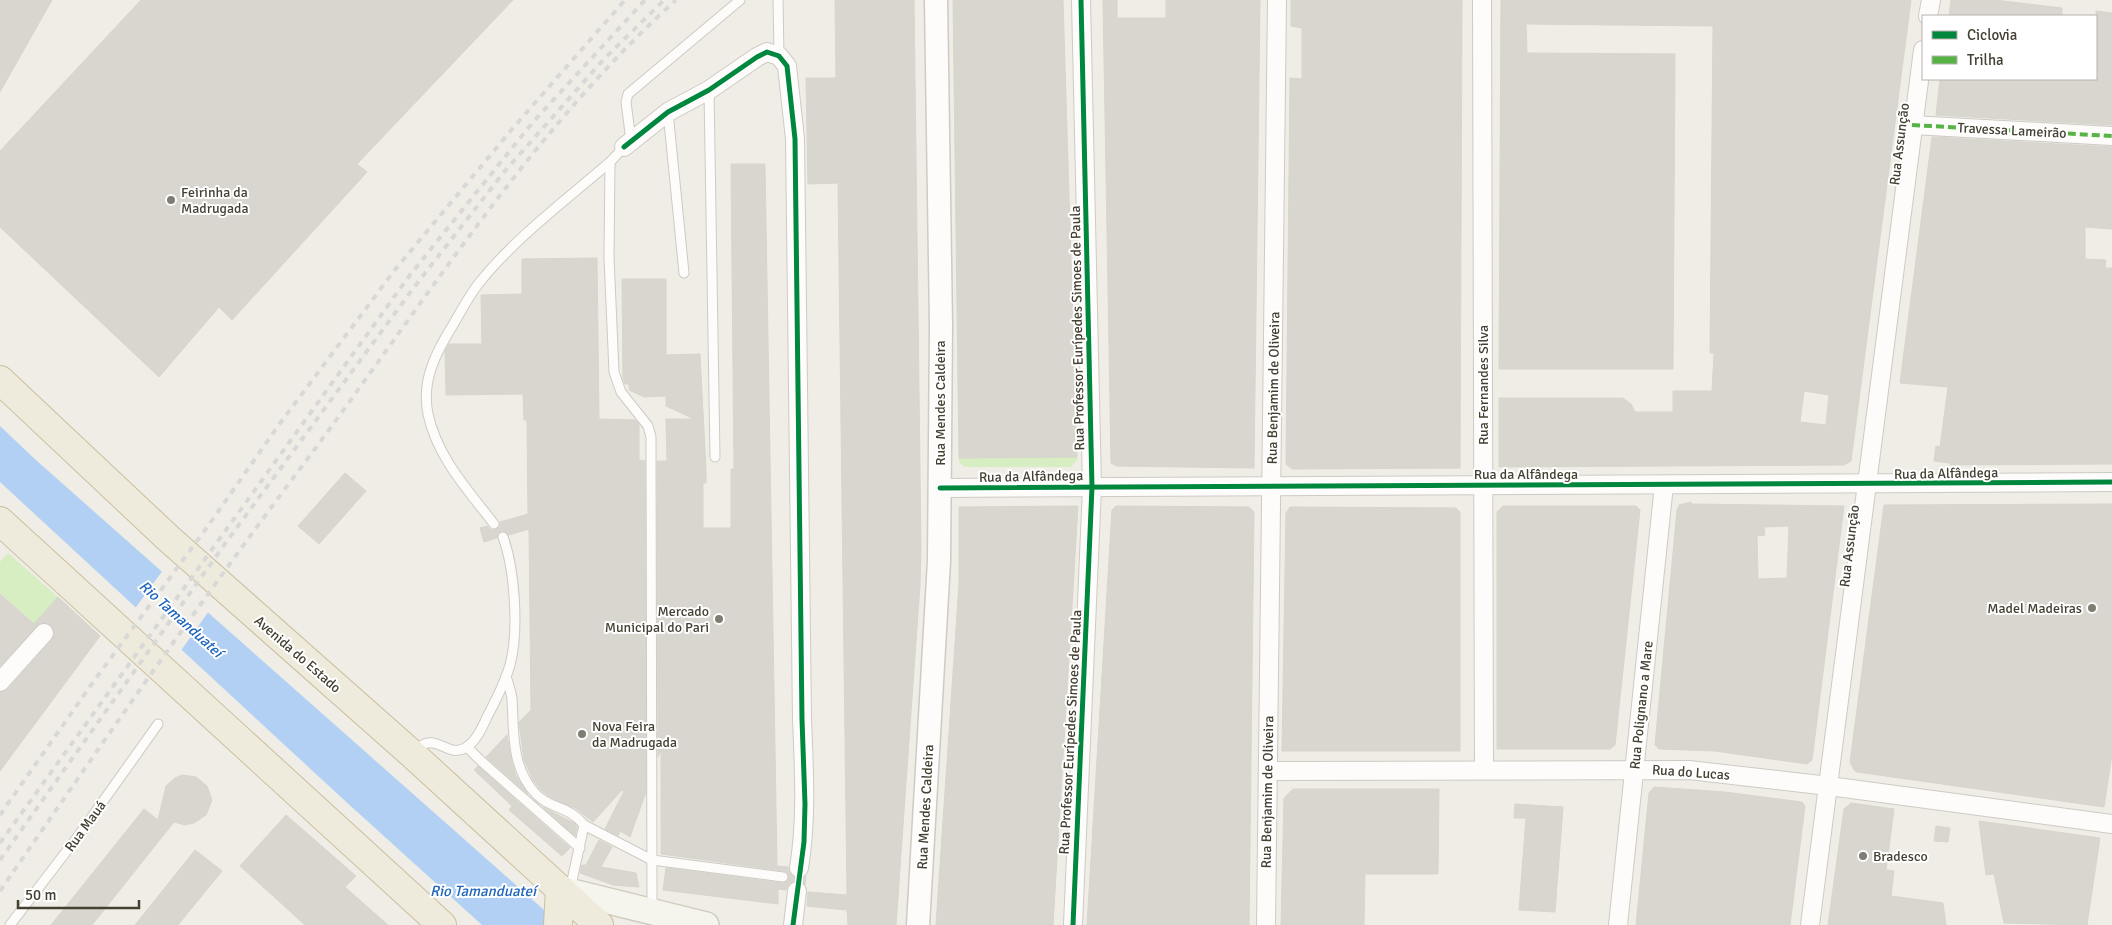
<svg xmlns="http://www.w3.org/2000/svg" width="2112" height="925" font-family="Signika,sans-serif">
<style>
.green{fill:#d7edc2}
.water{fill:#b1d0f3}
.pier{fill:#efede6}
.building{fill:#d8d6ce;stroke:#d7d5cc;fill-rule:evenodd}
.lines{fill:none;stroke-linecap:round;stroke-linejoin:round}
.service-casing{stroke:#cdcbc4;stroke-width:11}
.minor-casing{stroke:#cdcbc4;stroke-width:20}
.tertiary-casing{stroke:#cdcbc4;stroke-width:25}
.secondary-casing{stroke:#cfccbc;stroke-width:28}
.trunk-casing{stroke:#cabf9e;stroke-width:30}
.service{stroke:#fdfcfb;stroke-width:9}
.minor{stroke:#fdfcfb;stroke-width:18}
.tertiary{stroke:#fdfcfb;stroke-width:22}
.secondary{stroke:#f6f5ed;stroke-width:25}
.trunk{stroke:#eeeadc;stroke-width:28}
.rail{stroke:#d8d8d7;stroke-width:4;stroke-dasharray:6 6;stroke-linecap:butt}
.quiet{stroke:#57b346;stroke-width:4;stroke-dasharray:8 4;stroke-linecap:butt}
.cycleway-casing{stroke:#fff;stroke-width:8}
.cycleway{stroke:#00873e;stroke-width:5}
.poi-dot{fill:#807d71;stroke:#fff;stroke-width:2}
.labels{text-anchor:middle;stroke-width:4;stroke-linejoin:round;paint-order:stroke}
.street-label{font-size:14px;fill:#454032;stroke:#fff}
.poi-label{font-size:14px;fill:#454032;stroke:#fff;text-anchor:start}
.water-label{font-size:15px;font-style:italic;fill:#2067bc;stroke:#fff}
</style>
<rect width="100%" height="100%" fill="#efede6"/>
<!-- green -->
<g class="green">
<path d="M 1077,456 L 1077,460 L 1071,467 L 965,467 L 959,462 L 959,458 Z"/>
<path d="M 8,553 L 58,597 L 34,624 L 0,593 L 0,562 Z"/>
</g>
<!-- water -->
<path class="water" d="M 0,426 L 37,461 L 561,925 L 482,925 L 343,799 L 0,482 Z"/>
<!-- pier -->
<path class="pier" d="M 163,570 L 209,611 L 180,652 L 134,610 Z"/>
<!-- building -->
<g class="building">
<path d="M 0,0 L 52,0 L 0,92 Z"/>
<path d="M 141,0 L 513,0 L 357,164 L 367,172 L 232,320 L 219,307 L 159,377 L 0,227 L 0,151 Z"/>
<path d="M 835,0 L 914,0 L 921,547 L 920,585 L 896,925 L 848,925 L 847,910 L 807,906 L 808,892 L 847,895 L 838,183 L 808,184 L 806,78 L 836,78 Z"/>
<path d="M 953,0 L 1063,0 L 1077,457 L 959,458 Z"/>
<path d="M 1103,0 L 1117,0 L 1117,18 L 1166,18 L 1166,0 L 1260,0 L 1254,468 L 1116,466 L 1111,463 Z"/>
<path d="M 1291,0 L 1462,0 L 1460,468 L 1292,469 L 1286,464 L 1290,78 L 1302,79 L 1302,28 L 1291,26 Z"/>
<path d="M 1501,0 L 1911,0 L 1851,461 L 1844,465 L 1499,467 L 1499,398 L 1623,398 L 1631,404 L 1635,412 L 1673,412 L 1673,391 L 1712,391 L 1714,353 L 1710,353 L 1713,26 L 1526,24 L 1527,53 L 1675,54 L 1673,369 L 1499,369 ZM 1804,391 L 1829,395 L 1826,425 L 1800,422 Z"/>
<path d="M 1951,0 L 1995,0 L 2062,8 L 2062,16 L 1949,16 Z"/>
<path d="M 2096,11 L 2112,13 L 2112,125 L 1936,115 L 1940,79 L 2096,79 Z"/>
<path d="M 1932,137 L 2112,147 L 2112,229 L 2085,227 L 2085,259 L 2106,260 L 2105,268 L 2112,268 L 2112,464 L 1950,465 L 1950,463 L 1934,461 L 1936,446 L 1940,447 L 1948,387 L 1900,383 Z"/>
<path d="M 731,164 L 765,164 L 777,866 L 788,867 L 789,872 L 797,878 L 806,876 L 805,885 L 798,880 L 789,884 L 786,890 L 778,889 L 778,904 L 663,890 L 666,868 L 782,883 L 788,881 L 789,877 L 787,872 L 784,871 L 661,854 L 661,749 L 658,757 L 657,461 L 667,461 L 666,419 L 694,419 L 666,406 L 666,396 L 644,397 L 629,390 L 629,384 L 625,384 L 623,378 L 622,279 L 666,279 L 666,355 L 700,354 L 706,470 L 706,483 L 703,483 L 703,528 L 731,528 L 731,469 L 734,469 Z"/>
<path d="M 597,258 L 599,419 L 635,420 L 639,424 L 639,460 L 645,461 L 646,792 L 630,837 L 620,831 L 618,836 L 605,829 L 624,791 L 622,790 L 593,822 L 575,808 L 550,797 L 541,790 L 533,780 L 524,760 L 519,722 L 531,710 L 529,529 L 509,535 L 502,531 L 498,533 L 497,538 L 484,542 L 480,528 L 487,526 L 491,530 L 495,530 L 500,527 L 500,522 L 528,514 L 527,420 L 524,420 L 523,394 L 446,395 L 445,351 L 449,344 L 482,344 L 481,295 L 522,294 L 522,259 Z"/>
<path d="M 345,473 L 366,491 L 319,544 L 298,526 Z"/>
<path d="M 1691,502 L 1691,504 L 1844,506 L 1812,760 L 1807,764 L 1715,751 L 1659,749 L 1655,745 L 1677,510 L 1679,505 ZM 1789,526 L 1787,578 L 1758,579 L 1757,536 L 1765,535 L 1764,527 Z"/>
<path d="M 2112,504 L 2112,754 L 2104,807 L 1857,772 L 1854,770 L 1850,762 L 1884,505 Z"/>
<path d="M 1078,506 L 1053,925 L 936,925 L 959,584 L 959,507 Z"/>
<path d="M 1116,506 L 1249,507 L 1254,512 L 1249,925 L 1087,925 L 1112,510 Z"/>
<path d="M 1503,506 L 1636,506 L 1640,510 L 1615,745 L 1610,749 L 1497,749 L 1497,512 Z"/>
<path d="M 1290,507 L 1456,508 L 1460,512 L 1460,751 L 1282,751 L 1286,513 Z"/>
<path d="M 0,594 L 34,624 L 58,597 L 100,636 L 0,771 L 0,692 L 8,689 L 52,640 L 54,635 L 51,625 L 40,623 L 0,666 Z"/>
<path d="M 507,735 L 512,763 L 516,776 L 528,794 L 486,757 Z"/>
<path d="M 478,766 L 570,848 L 562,856 L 509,810 L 512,806 L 474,770 Z"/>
<path d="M 182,775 L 196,777 L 207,786 L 212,800 L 206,815 L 194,823 L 185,825 L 174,822 L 92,925 L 51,925 L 144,809 L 158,820 L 166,786 L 175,778 Z"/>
<path d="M 1654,787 L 1725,792 L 1802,802 L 1805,806 L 1790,925 L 1636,925 L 1649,793 Z"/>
<path d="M 1293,789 L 1439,789 L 1438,874 L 1365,874 L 1364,925 L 1281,925 L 1284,798 Z"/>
<path d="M 1851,803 L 1894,809 L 1886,870 L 1894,871 L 1891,896 L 1943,903 L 1946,925 L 1828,925 L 1844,809 Z"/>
<path d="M 1515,804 L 1563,807 L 1555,912 L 1519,910 L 1526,818 L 1514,818 Z"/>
<path d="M 543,807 L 574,823 L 577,827 L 575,836 Z"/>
<path d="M 286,815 L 356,876 L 345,887 L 388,925 L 305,925 L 240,866 Z"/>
<path d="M 1979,821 L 2100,838 L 2087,925 L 2004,923 L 1994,874 L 1986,875 Z"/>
<path d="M 1936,826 L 1950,828 L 1948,842 L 1934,841 Z"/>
<path d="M 599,840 L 612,847 L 601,867 L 636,873 L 639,887 L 613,885 L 580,873 L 582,865 L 586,865 Z"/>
<path d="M 195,850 L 222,871 L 178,925 L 135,925 Z"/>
</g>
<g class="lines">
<!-- service casing -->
<g class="service-casing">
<g id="service">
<path d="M 778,0 L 779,56"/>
<path d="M 709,90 L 715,457"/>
<path d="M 668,112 L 684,273"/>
<path d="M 631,141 L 626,102 L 628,94 L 740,0"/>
<path d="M 610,162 L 609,257 L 614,372 L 621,392 L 648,426 L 651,437 L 652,910"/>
<path d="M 494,524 C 468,490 437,457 428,414 C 421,381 436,352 453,325 C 461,311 469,296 479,283 C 516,237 566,200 610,162 L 624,147"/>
<path d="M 506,676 C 508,683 511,691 512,699 C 514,732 511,768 536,794 C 550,809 568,805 584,825 L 570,890"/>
<path d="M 467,747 L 480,760 L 580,848"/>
<path d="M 414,752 C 435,728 446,759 465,748 C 476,742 482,728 487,717 C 496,700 505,683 510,665 C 519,631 515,570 503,537"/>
<path d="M 584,825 L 652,860 L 783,877"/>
<path d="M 10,925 L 79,835 L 158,724"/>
</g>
</g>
<!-- minor casing -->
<g class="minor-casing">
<g id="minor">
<path d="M 1482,0 L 1484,770"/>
<path d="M 1928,16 L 1931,0"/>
<path d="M 1912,125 L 2112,136"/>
<path d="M 624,147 L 668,112 L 709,90 L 757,57 L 767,52 L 779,56 L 787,66 L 795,139 L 802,719 C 804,769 807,819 799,868"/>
<path d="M 940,488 L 2112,482"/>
<path d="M 0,682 L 44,633"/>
<path d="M 1268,771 L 1689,770 L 1829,786 L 2112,824"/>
<path d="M 793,925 L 797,891"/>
<path d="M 1073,925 L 1092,487 L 1081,0"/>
<path d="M 1266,925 L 1277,0"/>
<path d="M 1618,925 L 1664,485"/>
<path d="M 1810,925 L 1923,50"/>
</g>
</g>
<!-- tertiary casing -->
<g class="tertiary-casing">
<path id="tertiary" d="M 918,925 L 939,561 L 941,326 L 936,0"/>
</g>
<!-- secondary casing -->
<g class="secondary-casing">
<path id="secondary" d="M 560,889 L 706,925"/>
</g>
<!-- trunk casing -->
<g class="trunk-casing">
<g id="trunk">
<path d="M 0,380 L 168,538 L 412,754 L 599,925"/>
<path d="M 0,521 L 442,925"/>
<path d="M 558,925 L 560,889"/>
</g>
</g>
<!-- service -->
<use href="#service" class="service"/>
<!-- minor -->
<use href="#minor" class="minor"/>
<!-- tertiary -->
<use href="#tertiary" class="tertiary"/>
<!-- secondary -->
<use href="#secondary" class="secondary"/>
<!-- trunk -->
<use href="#trunk" class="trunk"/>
<!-- rail -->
<g class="rail">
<path d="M 0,815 L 91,685 L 208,526 L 278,426 L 394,271 L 513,128 L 625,0"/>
<path d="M 0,843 L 410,275 L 533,122 L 645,0"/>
<path d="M 0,860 L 227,541 L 415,286 L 504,172 L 604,59 L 664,0"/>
<path d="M 0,891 C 79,777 158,662 240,550 C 279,496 321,442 360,387 C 457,253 552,112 676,0"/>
</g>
<!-- quiet -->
<path class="quiet" d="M 1912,125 L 2112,136"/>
<!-- cycleway casing -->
<g class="cycleway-casing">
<g id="cycleway">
<path d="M 624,147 L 668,112 L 709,90 L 757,57 L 767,52 L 779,56 L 787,66 L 795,139 L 802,719 L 805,804 L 804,842 L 793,925"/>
<path d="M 940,488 L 2112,482"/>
<path d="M 1073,925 L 1092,487 L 1081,0"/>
</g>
</g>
<!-- cycleway -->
<use href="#cycleway" class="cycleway"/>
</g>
<!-- markers -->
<g class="poi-dot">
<circle cx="171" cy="200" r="5"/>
<circle cx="2092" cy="608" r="5"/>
<circle cx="719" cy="619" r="5"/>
<circle cx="582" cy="734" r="5"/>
<circle cx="1863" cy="856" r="5"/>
</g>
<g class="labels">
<!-- street labels -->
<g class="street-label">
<text transform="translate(2012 130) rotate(3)" y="5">Travessa Lameirão</text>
<text transform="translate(1899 144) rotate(-83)" y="5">Rua Assunção</text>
<text transform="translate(1077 328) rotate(-91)" y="5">Rua Professor Eurípedes Simoes de Paula</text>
<text transform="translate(1483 385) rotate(-90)" y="5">Rua Fernandes Silva</text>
<text transform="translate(1273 388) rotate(-89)" y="5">Rua Benjamim de Oliveira</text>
<text transform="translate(940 403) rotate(-90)" y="5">Rua Mendes Caldeira</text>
<text transform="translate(1946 473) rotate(-1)" y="5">Rua da Alfândega</text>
<text x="1526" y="479">Rua da Alfândega</text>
<text transform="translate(1031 476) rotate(-1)" y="5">Rua da Alfândega</text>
<text transform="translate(1849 546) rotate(-83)" y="5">Rua Assunção</text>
<text transform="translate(298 654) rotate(41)" y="5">Avenida do Estado</text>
<text transform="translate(1641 705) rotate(-84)" y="5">Rua Polignano a Mare</text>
<text transform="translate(1070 732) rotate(-87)" y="5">Rua Professor Eurípedes Simoes de Paula</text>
<text transform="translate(1691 772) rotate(4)" y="5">Rua do Lucas</text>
<text transform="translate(1267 792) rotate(-89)" y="5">Rua Benjamim de Oliveira</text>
<text transform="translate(925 807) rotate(-87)" y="5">Rua Mendes Caldeira</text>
<text transform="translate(85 826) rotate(-54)" y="5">Rua Mauá</text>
</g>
<!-- poi labels -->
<g class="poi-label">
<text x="181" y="197">Feirinha da<tspan x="181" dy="16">Madrugada</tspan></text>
<text x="2082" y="613" text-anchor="end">Madel Madeiras</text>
<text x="709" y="616" text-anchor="end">Mercado<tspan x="709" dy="16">Municipal do Pari</tspan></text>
<text x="592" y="731">Nova Feira<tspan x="592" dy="16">da Madrugada</tspan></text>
<text x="1873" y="861">Bradesco</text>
</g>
<!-- water labels -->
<g class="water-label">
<text transform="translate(181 619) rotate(42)" y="5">Rio Tamanduateí</text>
<text x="483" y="896">Rio Tamanduateí</text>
</g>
</g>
<!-- legend -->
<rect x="1922" y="15" width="175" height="65" fill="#ffffff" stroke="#b5b3ad"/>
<rect x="1932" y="31" width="25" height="8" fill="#00873e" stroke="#b5b3ad"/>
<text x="1967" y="40" font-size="15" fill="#454032">Ciclovia</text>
<rect x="1932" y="56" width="25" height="8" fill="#57b346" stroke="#b5b3ad"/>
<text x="1967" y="65" font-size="15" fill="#454032">Trilha</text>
<!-- scale -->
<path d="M18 900v8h121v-8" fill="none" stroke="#454032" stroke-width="2.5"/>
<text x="25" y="900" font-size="15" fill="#454032" stroke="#ffffff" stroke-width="4" paint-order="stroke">50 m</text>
</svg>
